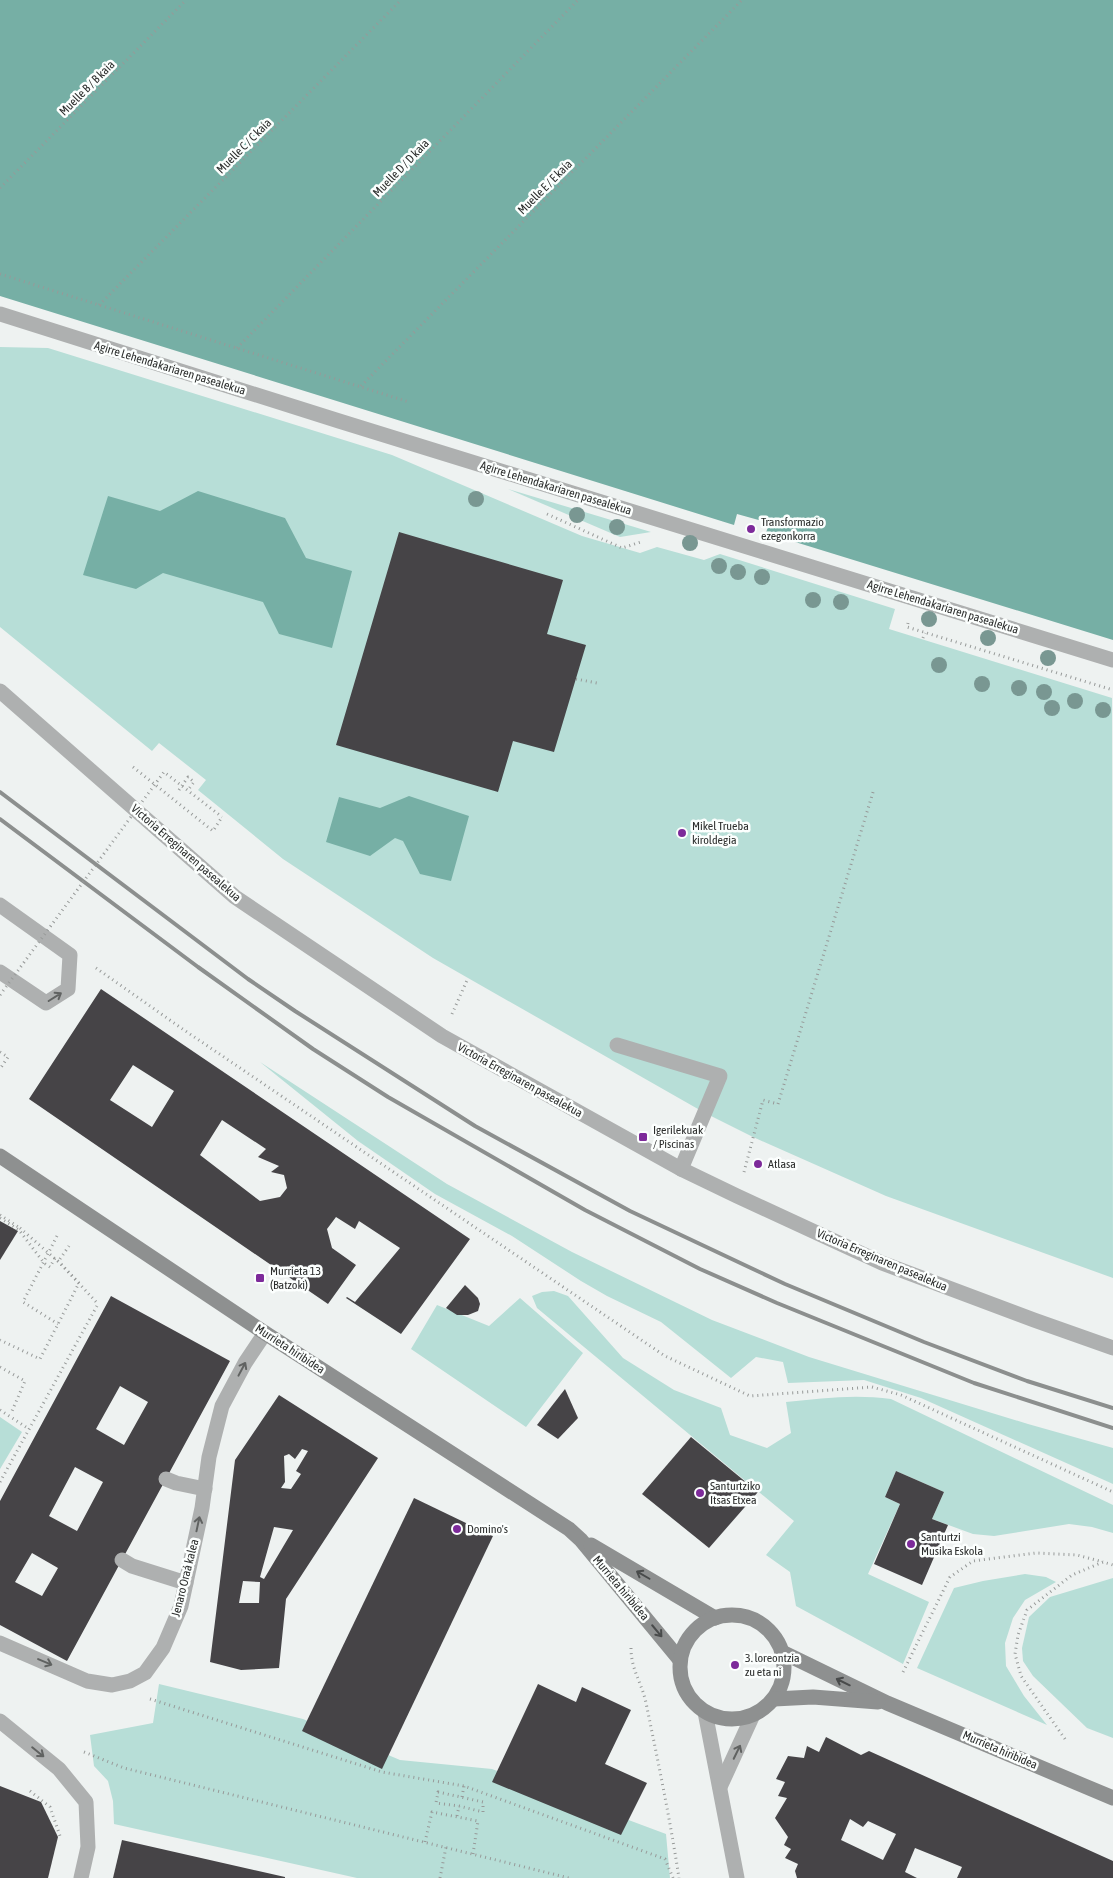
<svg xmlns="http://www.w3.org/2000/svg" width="1113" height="1878" font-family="'Asap Condensed',sans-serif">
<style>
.green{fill:#b7ded7}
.water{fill:#76afa5}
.building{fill:#464447;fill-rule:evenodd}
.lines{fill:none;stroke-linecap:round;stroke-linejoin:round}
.path{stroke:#979a99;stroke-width:3;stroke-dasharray:1 4;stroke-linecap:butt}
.lane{stroke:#aeb0b0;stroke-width:15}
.street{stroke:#aeb0b0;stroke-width:15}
.secondary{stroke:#8e9090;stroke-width:15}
.rail{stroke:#8c8f8e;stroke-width:4}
.path-bridge{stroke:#979a99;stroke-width:3;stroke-dasharray:1 4;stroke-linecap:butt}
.tree{fill:#799792}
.oneway{stroke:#606261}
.oneway2{stroke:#494b4b}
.poi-dot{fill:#7d2a9a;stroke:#fcfffe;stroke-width:2}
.labels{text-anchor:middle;stroke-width:5;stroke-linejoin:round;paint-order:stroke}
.street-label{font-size:12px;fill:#2c2e2d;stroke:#fcfffe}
.poi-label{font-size:12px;fill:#2c2e2d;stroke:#fcfffe;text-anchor:start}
</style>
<rect width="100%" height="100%" fill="#eef2f1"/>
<!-- green -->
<g class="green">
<path d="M 0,347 L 48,348 L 392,455 L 582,536 L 640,553 L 657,547 L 704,560 L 720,554 L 895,609 L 889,629 L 1112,698 L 1113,1278 L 886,1196 L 753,1137 L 705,1113 L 433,958 L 283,859 L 198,790 L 206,780 L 159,743 L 152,751 L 0,627 Z"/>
<path d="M 508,489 L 651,532 L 620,537 Z"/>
<path d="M 260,1062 L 447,1184 L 572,1252 L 712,1320 L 809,1357 L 1028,1424 L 1113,1448 L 1113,1484 L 921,1398 L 864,1380 L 788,1383 L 783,1362 L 756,1357 L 731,1378 L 661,1322 L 607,1296 L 581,1281 L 512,1236 L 435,1194 L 358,1141 Z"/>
<path d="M 554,1291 L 568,1296 L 623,1358 L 674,1390 L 721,1408 L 730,1435 L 767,1448 L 791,1433 L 786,1402 C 822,1398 856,1394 891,1399 L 1113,1505 L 1113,1533 L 1092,1527 L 1069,1524 L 994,1536 L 973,1534 L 932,1519 L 944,1492 L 896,1471 L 885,1497 L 900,1504 L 868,1574 L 929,1602 L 903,1664 L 796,1606 L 790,1572 L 766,1555 L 794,1521 L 537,1308 L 532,1296 L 542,1292 Z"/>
<path d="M 520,1298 L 583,1353 L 526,1427 L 411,1349 L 437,1305 L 489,1326 Z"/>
<path d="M 0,1417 L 22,1432 L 0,1469 Z"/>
<path d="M 1025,1574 L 1046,1577 L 1056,1582 L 1025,1600 L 1013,1618 L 1005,1643 L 1006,1666 L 1024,1696 L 1047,1725 L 917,1668 L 954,1588 L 983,1581 Z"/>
<path d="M 1113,1578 L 1113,1738 L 1087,1728 L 1033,1676 L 1023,1661 L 1022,1648 L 1029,1617 L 1050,1597 Z"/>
<path d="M 159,1684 L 303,1719 L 400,1760 L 492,1769 L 666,1834 L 670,1878 L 357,1878 L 114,1824 L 113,1801 L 108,1781 L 94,1766 L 90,1735 L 153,1723 Z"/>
</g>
<!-- water -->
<g class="water">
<path d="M 0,0 L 1113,0 L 1113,640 L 766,533 L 769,523 L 737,514 L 734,525 L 0,296 Z"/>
<path d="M 198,491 L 285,518 L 306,558 L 352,571 L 332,648 L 279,634 L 263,602 L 163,573 L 136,589 L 83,575 L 108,496 L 160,511 Z"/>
<path d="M 409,796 L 469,816 L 451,881 L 420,874 L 403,841 L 395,838 L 370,856 L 326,842 L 339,797 L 380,808 Z"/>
</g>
<!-- building -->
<g class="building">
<path d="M 399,532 L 563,580 L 547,634 L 586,645 L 554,752 L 513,741 L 498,792 L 336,745 Z"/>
<path d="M 101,989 L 470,1239 L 401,1334 L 346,1298 L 347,1297 L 355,1302 L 400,1248 L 359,1221 L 355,1229 L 336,1217 L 327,1229 L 332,1248 L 356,1265 L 328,1304 L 29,1099 ZM 133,1065 L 174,1091 L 152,1127 L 110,1100 ZM 222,1120 L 266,1149 L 258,1157 L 279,1166 L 271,1172 L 284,1175 L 287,1188 L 280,1197 L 260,1201 L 200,1155 Z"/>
<path d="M 0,1221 L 18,1231 L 0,1260 Z"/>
<path d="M 465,1285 L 478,1298 L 480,1304 L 478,1311 L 468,1315 L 457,1315 L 446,1308 Z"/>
<path d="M 111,1296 L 230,1361 L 67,1661 L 0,1625 L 0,1501 ZM 120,1386 L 148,1402 L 124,1445 L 96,1429 ZM 75,1467 L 103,1482 L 77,1531 L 49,1516 ZM 32,1553 L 58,1568 L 42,1596 L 15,1582 Z"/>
<path d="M 565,1389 L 578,1418 L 558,1439 L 537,1425 Z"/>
<path d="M 279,1395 L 378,1458 L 286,1599 L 279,1668 L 241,1670 L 210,1662 L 235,1460 ZM 302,1449 L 308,1451 L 296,1471 L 301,1474 L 291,1489 L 281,1488 L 285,1482 L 284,1456 L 289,1454 L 295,1459 ZM 274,1527 L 293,1530 L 264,1579 L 260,1577 ZM 243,1581 L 260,1582 L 259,1603 L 239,1603 Z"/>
<path d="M 691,1437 L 758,1492 L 709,1548 L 642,1494 Z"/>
<path d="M 896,1471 L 944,1492 L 932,1519 L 948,1525 L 922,1585 L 874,1564 L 900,1504 L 885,1497 Z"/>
<path d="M 414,1498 L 493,1536 L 382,1769 L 302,1731 Z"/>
<path d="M 538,1684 L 576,1702 L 582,1687 L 631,1710 L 605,1764 L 647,1783 L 621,1835 L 492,1782 Z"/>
<path d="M 826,1737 L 861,1755 L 869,1751 L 1113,1861 L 1113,1878 L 957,1878 L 962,1867 L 915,1848 L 905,1872 L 917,1878 L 797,1878 L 795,1871 L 798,1864 L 785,1858 L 791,1849 L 784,1845 L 788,1837 L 775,1818 L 787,1798 L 778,1796 L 785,1782 L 776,1779 L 788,1756 L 804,1758 L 807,1746 L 819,1752 ZM 850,1819 L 863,1827 L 868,1821 L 896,1834 L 883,1860 L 841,1840 Z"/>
<path d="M 0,1786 L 41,1802 L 58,1837 L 48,1878 L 0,1878 Z"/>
<path d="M 122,1840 L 285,1877 L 285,1878 L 113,1878 Z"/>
</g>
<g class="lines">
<!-- path -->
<g class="path">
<path d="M 0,188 L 186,0"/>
<path d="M 0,274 L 409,402"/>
<path d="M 99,305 L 401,0"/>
<path d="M 237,348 L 578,0"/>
<path d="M 361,386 L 742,0"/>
<path d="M 547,514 L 622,548 L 641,542"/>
<path d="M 908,623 L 907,627 L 1113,690"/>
<path d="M 923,638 L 925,633"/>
<path d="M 576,679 L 597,683"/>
<path d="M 133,767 L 213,831 L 222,817"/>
<path d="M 179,790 L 188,777 L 194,782 L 188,790"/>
<path d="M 96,968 L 184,1030 L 665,1356 L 750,1396 L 872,1387 L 901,1395 L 1113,1492"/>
<path d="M 452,1014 L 468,978"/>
<path d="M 0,1052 L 8,1057 L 0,1069"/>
<path d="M 744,1172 L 763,1100 L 778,1104 L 874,789"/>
<path d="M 0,1215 L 20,1228"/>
<path d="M 0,1218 L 19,1230 L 44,1263 L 50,1267 L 55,1258 L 79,1283 L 40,1359 L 0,1340"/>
<path d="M 57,1236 L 23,1302 L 58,1324"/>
<path d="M 60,1259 L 69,1246"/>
<path d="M 0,1367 L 25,1381 L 12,1411"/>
<path d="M 0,1410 L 29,1429"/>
<path d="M 0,1482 L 98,1304"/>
<path d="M 631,1648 C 631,1670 642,1683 646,1703 C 658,1761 670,1819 679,1878"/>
<path d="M 903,1672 L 950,1577 L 973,1561 L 1036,1553 L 1077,1555 L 1103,1562"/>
<path d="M 150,1699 L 382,1772 L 464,1786 L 665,1859 L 673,1878"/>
<path d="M 1065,1739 L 1021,1676 L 1015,1654 L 1018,1635 L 1027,1610 L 1072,1575 L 1103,1562 L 1113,1565"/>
<path d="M 84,1752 L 124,1768 L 569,1878"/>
<path d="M 30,1791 L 50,1807 L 60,1836"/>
<path d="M 438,1792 L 483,1802 L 483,1812 L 459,1806 L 436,1803 Z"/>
<path d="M 462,1797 L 464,1786"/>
<path d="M 457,1816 L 459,1806"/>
<path d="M 425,1842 L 432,1812 L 478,1821 L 473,1854"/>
<path d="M 440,1878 L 446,1847"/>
</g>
<!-- lane -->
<g class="lane">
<path d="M 617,1045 L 720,1076 L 681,1169"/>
<path d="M 166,1479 L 176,1483 L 205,1489"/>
<path d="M 122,1560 L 132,1566 L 186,1583"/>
</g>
<!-- street -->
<g class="street">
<path d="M 0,314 L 339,421 L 1113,660"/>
<path d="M 0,691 L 235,897 L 442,1036 L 681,1169 L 737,1196 L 882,1263 L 1034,1320 L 1113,1348"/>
<path d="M 0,905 L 70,955 L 68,989 L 46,1003 L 0,972"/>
<path d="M 0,1643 L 87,1681 L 112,1685 L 130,1681 L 145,1673 L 163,1648 L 181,1606 L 202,1508 L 209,1457 L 222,1406 L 245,1363 L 265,1333"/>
<path d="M 705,1712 L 737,1878"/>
<path d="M 0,1721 L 59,1769 L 86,1802 L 88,1847 L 81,1878"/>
<path d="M 720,1787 L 753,1715"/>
</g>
<!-- secondary -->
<g class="secondary">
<path d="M 0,1156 L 265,1333 L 569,1529 L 581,1540 L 680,1660"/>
<path d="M 591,1545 L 715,1618"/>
<circle cx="732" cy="1667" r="52"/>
<path d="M 782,1652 L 887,1703 L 1113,1798"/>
<path d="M 774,1699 L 813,1697 L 878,1702"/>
</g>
<!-- rail -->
<g class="rail">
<path d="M 0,792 L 248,979 L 295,1011 L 475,1126 L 630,1211 L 785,1284 L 924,1342 L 1027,1381 L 1113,1408"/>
<path d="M 0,819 L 198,967 L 313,1049 L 388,1097 L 585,1210 L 700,1269 L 777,1303 L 974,1383 L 1113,1428"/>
</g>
<!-- path-bridge -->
<g class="path-bridge">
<path d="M 0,995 L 164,772 L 222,817"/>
<path d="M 20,1228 L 61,1264 L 98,1304"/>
</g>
</g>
<!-- trees -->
<g class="tree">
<circle cx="476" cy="499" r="8"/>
<circle cx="577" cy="515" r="8"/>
<circle cx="617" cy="527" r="8"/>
<circle cx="690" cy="543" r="8"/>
<circle cx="719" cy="566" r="8"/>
<circle cx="738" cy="572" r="8"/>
<circle cx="762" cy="577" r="8"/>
<circle cx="813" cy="600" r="8"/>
<circle cx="841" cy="602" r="8"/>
<circle cx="929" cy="619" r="8"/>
<circle cx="988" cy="638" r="8"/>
<circle cx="1048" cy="658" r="8"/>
<circle cx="939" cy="665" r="8"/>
<circle cx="982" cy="684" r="8"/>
<circle cx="1019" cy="688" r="8"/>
<circle cx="1044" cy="692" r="8"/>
<circle cx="1075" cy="701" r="8"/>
<circle cx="1052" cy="708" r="8"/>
<circle cx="1103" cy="710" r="8"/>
</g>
<!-- one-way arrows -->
<defs><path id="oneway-shaft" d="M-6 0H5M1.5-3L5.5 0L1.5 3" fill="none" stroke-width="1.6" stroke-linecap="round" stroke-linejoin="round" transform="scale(1.25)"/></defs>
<g class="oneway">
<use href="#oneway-shaft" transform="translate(55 997) rotate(-32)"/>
<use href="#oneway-shaft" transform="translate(242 1369) rotate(-62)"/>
<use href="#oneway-shaft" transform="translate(198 1524) rotate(-78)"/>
<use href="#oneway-shaft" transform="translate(45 1662) rotate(23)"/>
<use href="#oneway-shaft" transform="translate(38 1752) rotate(39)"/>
<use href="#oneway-shaft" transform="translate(737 1752) rotate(-64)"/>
</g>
<g class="oneway2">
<use href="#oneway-shaft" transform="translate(643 1575) rotate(-150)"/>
<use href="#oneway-shaft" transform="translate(657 1631) rotate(50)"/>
<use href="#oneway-shaft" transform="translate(843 1682) rotate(-154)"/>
</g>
<!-- markers -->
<g class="poi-dot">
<circle cx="751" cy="529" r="5"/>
<circle cx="682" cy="833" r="5"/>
<rect x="638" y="1132" width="10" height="10" rx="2.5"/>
<circle cx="758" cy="1164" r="5"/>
<rect x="255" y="1273" width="10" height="10" rx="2.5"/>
<circle cx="700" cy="1493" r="5"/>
<circle cx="457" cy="1529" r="5"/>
<circle cx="911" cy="1544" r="5"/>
<circle cx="735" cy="1665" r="5"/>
</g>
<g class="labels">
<!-- street labels -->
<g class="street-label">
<text transform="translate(87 88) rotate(-45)" y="4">Muelle B / B kaia</text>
<text transform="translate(244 146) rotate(-45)" y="4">Muelle C / C kaia</text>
<text transform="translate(401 168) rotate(-46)" y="4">Muelle D / D kaia</text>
<text transform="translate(545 187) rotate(-45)" y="4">Muelle E / E kaia</text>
<text transform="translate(170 368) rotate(17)" y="4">Agirre Lehendakariaren pasealekua</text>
<text transform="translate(556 488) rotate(17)" y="4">Agirre Lehendakariaren pasealekua</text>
<text transform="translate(943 607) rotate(17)" y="4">Agirre Lehendakariaren pasealekua</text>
<text transform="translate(186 853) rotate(41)" y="4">Victoria Erreginaren pasealekua</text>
<text transform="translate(520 1080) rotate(29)" y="4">Victoria Erreginaren pasealekua</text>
<text transform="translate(882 1260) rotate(23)" y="4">Victoria Erreginaren pasealekua</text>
<text transform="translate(290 1349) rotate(33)" y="4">Murrieta hiribidea</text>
<text transform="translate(185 1578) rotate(-76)" y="4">Jenaro Oraá kalea</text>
<text transform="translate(621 1588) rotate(50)" y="4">Murrieta hiribidea</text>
<text transform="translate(1000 1750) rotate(23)" y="4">Murrieta hiribidea</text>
</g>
<!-- poi labels -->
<g class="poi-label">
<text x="761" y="526">Transformazio<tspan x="761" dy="14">ezegonkorra</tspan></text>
<text x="692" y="830">Mikel Trueba<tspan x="692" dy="14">kiroldegia</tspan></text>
<text x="653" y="1134">Igerilekuak<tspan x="653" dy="14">/ Piscinas</tspan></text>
<text x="768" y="1168">Atlasa</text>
<text x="270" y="1275">Murrieta 13<tspan x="270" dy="14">(Batzoki)</tspan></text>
<text x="710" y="1490">Santurtziko<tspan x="710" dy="14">Itsas Etxea</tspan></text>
<text x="467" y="1533">Domino's</text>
<text x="921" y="1541">Santurtzi<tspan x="921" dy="14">Musika Eskola</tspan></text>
<text x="745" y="1662">3. loreontzia<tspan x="745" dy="14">zu eta ni</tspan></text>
</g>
</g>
</svg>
